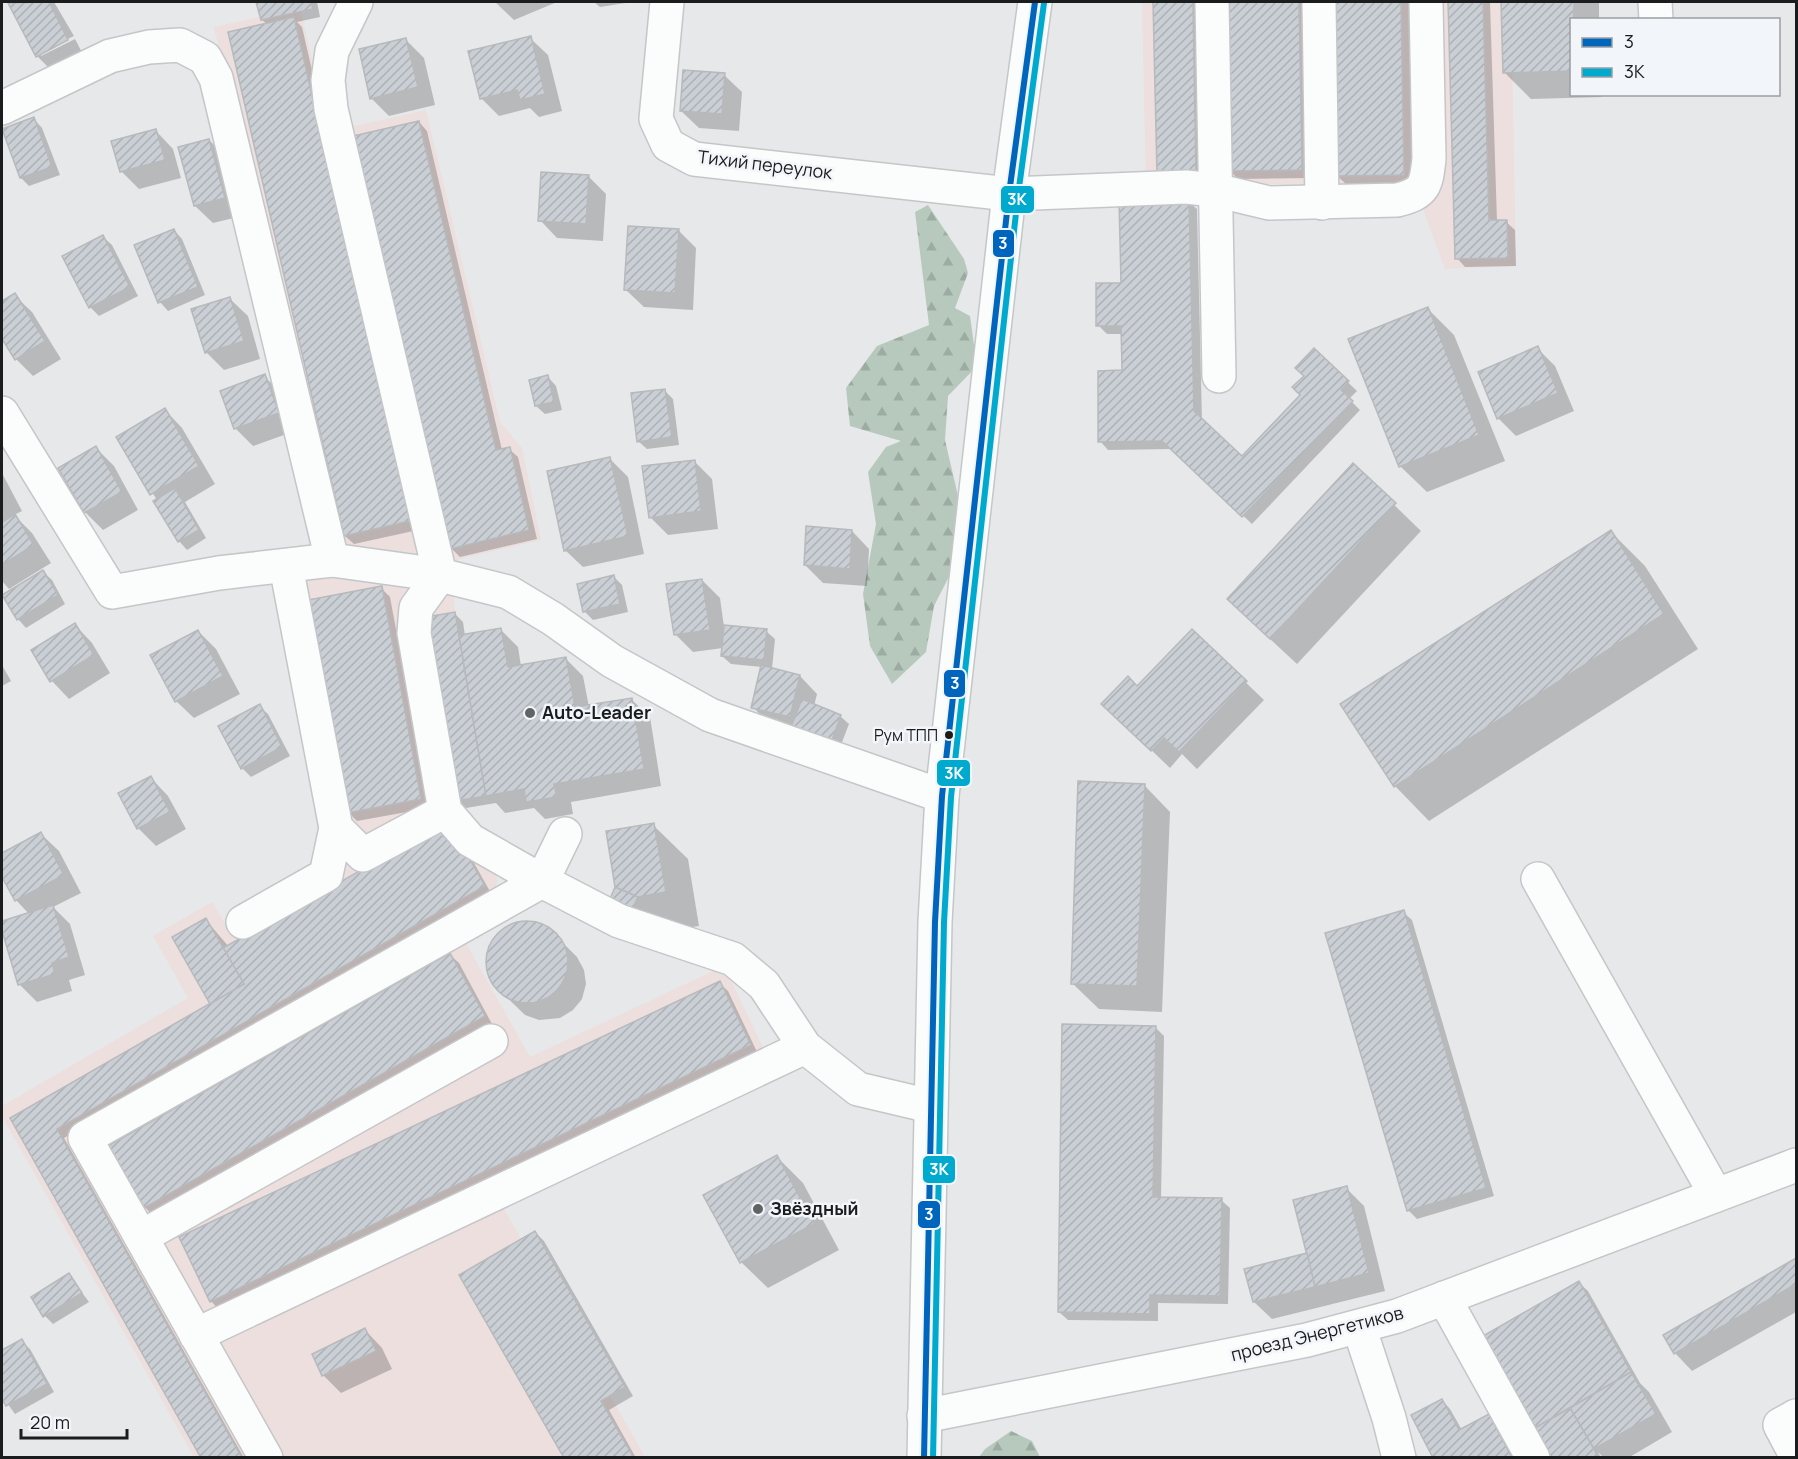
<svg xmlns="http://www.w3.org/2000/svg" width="1798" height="1459" font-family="Manrope,sans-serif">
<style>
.industrial{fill:#ecdfde}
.forest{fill:url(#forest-firs)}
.shadow{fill:#0003}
.building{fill:url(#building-hatch);stroke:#b8b9bb;stroke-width:1.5}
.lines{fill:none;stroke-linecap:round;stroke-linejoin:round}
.minor-casing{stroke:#c5c6c8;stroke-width:36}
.minor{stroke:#fbfcfc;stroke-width:33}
.bus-1-casing{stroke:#f2f5f9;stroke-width:10}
.bus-2-casing{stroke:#f2f5f9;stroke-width:10}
.bus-1{stroke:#0065bd;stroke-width:6}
.bus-2{stroke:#00a9ce;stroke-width:6}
.poi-dot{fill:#626365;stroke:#f2f5f9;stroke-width:2}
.bus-dot{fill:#1b1c1e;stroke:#f2f5f9;stroke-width:2}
.labels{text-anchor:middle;stroke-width:5;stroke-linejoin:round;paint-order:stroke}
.bus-label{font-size:16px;fill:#1b1c1e;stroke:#f2f5f9;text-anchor:end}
.street-label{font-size:18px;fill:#1b1c1e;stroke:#f2f5f9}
.poi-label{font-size:18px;font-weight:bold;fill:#1b1c1e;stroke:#f2f5f9;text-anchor:start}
.line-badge{stroke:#f2f5f9;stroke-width:2}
.badge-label{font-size:16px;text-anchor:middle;font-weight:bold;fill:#fff}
</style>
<defs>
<pattern id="forest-firs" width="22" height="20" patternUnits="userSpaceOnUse" patternTransform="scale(1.5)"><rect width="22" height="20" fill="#b7c9bd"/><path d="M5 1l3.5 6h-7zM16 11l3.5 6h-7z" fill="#9daca2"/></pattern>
<pattern id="building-hatch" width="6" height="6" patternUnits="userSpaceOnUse" patternTransform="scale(1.5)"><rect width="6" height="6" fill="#c9cfd5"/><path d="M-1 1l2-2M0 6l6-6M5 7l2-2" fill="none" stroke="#acb1b6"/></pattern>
</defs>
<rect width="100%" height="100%" fill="#e6e8ea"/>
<!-- industrial -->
<g class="industrial">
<path d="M 1142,2 L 1511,2 L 1516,266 L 1445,269 L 1414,185 L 1146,183 Z"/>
<path d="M 300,8 L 328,132 L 426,110 L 500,422 L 522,448 L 541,540 L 451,561 L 455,612 L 486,796 L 456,801 L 498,881 L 466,943 L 530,1057 L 724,966 L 766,1054 L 491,1186 L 645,1457 L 194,1457 L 2,1116 L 2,1106 L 188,998 L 153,936 L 212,902 L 229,930 L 347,861 L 299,591 L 331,526 L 214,27 Z"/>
</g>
<!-- forest -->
<g class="forest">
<path d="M 928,205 L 964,259 L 968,273 L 955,308 L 970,316 L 977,366 L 948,396 L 945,440 L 961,509 L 958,559 L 934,606 L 926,652 L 892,684 L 870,646 L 863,594 L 876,524 L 868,472 L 886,447 L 901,441 L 850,426 L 846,388 L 877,346 L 929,325 L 915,212 Z"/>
<path d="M 1011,1431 L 1032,1441 L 1040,1457 L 979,1457 L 985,1449 Z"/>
</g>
<!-- shadow -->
<g class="shadow">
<path d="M 14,2 L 54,2 L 74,36 L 41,52 L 41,56 L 75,39 L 85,58 L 55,74 L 37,56 L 10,3 Z"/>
<path d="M 258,2 L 317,2 L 320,17 L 297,22 L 302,27 L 418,530 L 354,544 L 345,536 L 267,24 L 262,20 Z"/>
<path d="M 495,2 L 557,2 L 514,20 Z"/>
<path d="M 594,2 L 632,2 L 600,7 Z"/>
<path d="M 1155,2 L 1200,2 L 1204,181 L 1158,174 Z"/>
<path d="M 1228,2 L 1307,2 L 1310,178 L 1238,179 L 1230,171 Z"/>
<path d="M 1334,2 L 1409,2 L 1412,183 L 1346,184 L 1337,176 Z"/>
<path d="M 1449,2 L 1490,2 L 1497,222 L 1506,222 L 1515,230 L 1516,266 L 1465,267 L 1457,258 Z"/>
<path d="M 1503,2 L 1599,2 L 1599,20 L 1572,20 L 1572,94 L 1602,94 L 1602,97 L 1531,99 L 1505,73 Z"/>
<path d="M 530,38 L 548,55 L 562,111 L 539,117 L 530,108 L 499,116 L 481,98 Z"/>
<path d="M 406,40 L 424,58 L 435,105 L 389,116 L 371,98 Z"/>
<path d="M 724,75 L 742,92 L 739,131 L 699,128 L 681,111 Z"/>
<path d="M 34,119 L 42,128 L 60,175 L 29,186 L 21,178 Z"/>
<path d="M 419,122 L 427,131 L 502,450 L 509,449 L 518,457 L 537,539 L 460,557 L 451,548 Z"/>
<path d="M 156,131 L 173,149 L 181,178 L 139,189 L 121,171 Z"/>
<path d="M 209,140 L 227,158 L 242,216 L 213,223 L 195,206 Z"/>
<path d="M 588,176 L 606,194 L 603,241 L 557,238 L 540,220 Z"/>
<path d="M 1188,201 L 1197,209 L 1202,421 L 1242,458 L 1302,395 L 1314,350 L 1357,391 L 1349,399 L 1360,410 L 1252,524 L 1172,449 L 1108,450 L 1100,441 L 1124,372 L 1123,334 L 1107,334 L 1098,325 L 1122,284 Z"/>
<path d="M 174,230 L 182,239 L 205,295 L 168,311 L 160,302 Z"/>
<path d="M 678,230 L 696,248 L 693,310 L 644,307 L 626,290 Z"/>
<path d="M 103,237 L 112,245 L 138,296 L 99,316 L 91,308 L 64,257 Z"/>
<path d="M 14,295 L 32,312 L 61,359 L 33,376 L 16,359 L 2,336 L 2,303 Z"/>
<path d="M 230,299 L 248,316 L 260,359 L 224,370 L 206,352 Z"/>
<path d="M 1428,309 L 1454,335 L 1505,461 L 1427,492 L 1400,466 Z"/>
<path d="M 1537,348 L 1555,366 L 1574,411 L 1516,436 L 1498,418 Z"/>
<path d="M 264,376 L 282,394 L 295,431 L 253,446 L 235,428 Z"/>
<path d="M 548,377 L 556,386 L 562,410 L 545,414 L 536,406 L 531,381 Z"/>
<path d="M 665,391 L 673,399 L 679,445 L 647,449 L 638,441 Z"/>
<path d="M 165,410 L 182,428 L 215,484 L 185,502 L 206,538 L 187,550 L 179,541 L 157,500 L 118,438 Z"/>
<path d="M 96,448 L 114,466 L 138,510 L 103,530 L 85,512 L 60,469 Z"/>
<path d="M 610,459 L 628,477 L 644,554 L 583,567 L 565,550 Z"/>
<path d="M 694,461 L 712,479 L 718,529 L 668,535 L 650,517 Z"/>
<path d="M 1353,465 L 1421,531 L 1297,664 L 1255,625 Z"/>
<path d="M 2,473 L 22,511 L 14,515 L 32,533 L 51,563 L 9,589 L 2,581 Z"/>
<path d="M 852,531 L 869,549 L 867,586 L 823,583 L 805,565 Z"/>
<path d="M 1611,532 L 1645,566 L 1698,649 L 1429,821 L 1395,786 Z"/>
<path d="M 43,572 L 52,580 L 65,604 L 26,628 L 18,619 Z"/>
<path d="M 614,577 L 622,585 L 628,612 L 593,620 L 585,612 Z"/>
<path d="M 702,580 L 720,598 L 724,627 L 766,631 L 775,639 L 772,669 L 800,676 L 817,694 L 814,706 L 840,716 L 849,724 L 839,750 L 770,725 L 753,707 L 762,667 L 731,664 L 722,656 L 723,648 L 693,652 L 676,635 Z"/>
<path d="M 381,588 L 390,597 L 429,808 L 357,821 L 348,812 Z"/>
<path d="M 455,614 L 463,622 L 465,636 L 501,630 L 518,647 L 521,666 L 566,659 L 583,676 L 589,707 L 632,700 L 650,717 L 661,786 L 571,802 L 573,814 L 545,819 L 534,808 L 505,813 L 496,803 L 466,808 L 457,800 Z"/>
<path d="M 75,625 L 92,643 L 110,673 L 69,699 L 52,681 L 33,650 Z"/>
<path d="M 198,631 L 216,649 L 240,694 L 194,718 L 176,701 Z"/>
<path d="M 1192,631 L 1264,700 L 1197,769 L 1182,754 L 1170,768 L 1121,721 L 1137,688 Z"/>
<path d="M 2,665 L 11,681 L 2,686 Z"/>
<path d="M 259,706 L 268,714 L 290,756 L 251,777 L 242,768 Z"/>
<path d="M 151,778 L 168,796 L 186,829 L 156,846 L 138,828 Z"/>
<path d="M 1144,785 L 1170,812 L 1162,1012 L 1099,1009 L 1072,983 Z"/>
<path d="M 653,825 L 688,859 L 699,926 L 673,930 L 620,907 Z"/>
<path d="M 456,831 L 492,895 L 64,1138 L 244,1458 L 203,1458 L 12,1118 L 212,1005 L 206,920 L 229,947 Z"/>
<path d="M 41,834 L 59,851 L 81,893 L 53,907 L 70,924 L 85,975 L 69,980 L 72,991 L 37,1002 L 19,984 L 2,926 L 2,922 L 29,914 L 16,900 L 2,873 L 2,855 Z"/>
<path d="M 1403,912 L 1412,920 L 1494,1196 L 1417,1219 L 1408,1210 Z"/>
<path d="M 520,923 L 534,923 L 548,928 L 577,957 L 584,970 L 586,984 L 582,999 L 573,1010 L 560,1018 L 539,1020 L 525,1015 L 496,987 L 489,973 L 487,959 L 491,945 L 500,933 Z"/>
<path d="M 450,955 L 459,963 L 492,1024 L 153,1216 L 145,1207 Z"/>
<path d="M 719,983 L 728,991 L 758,1054 L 219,1310 L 211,1301 Z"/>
<path d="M 1155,1027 L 1164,1036 L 1161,1199 L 1221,1200 L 1230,1208 L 1228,1304 L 1158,1303 L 1158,1321 L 1068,1320 L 1059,1312 Z"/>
<path d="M 777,1157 L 803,1183 L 839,1250 L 768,1288 L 741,1262 Z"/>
<path d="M 1346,1188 L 1364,1206 L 1385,1291 L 1272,1319 L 1254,1302 L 1309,1254 Z"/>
<path d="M 535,1232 L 544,1241 L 633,1396 L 609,1410 L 636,1458 L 566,1458 Z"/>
<path d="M 1796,1260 L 1796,1312 L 1692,1371 L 1675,1353 L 1665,1335 Z"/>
<path d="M 69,1275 L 89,1302 L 53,1324 L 45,1316 Z"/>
<path d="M 1579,1283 L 1588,1291 L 1640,1383 L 1649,1392 L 1672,1432 L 1628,1458 L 1604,1458 L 1598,1452 L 1601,1458 L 1554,1458 L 1485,1337 Z"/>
<path d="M 365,1330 L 382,1348 L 392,1369 L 341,1393 L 324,1376 L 314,1355 Z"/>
<path d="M 21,1341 L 30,1349 L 54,1392 L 15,1414 L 2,1396 L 2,1352 Z"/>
<path d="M 1442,1400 L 1450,1409 L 1462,1430 L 1489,1416 L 1497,1424 L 1515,1458 L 1435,1458 Z"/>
</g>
<!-- building -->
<g class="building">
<path d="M 49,2 L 68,40 L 36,57 L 8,3 Z"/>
<path d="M 256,2 L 311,2 L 313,9 L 261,20 Z"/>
<path d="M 1153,2 L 1193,2 L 1196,174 L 1157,174 Z"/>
<path d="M 1226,2 L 1299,2 L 1302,170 L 1228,171 Z"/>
<path d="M 1333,2 L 1401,2 L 1404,175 L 1336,176 Z"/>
<path d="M 1448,2 L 1483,2 L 1489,220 L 1507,220 L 1508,258 L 1455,259 Z"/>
<path d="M 1501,2 L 1574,2 L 1572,71 L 1503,73 Z"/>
<path d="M 294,17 L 410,521 L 344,536 L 228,32 Z"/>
<path d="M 531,36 L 545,94 L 520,100 L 517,90 L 480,99 L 468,51 Z"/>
<path d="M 406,38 L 418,87 L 370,99 L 359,49 Z"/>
<path d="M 683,70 L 725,73 L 722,114 L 680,111 Z"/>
<path d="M 34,117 L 52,167 L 20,178 L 2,129 Z"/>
<path d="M 419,121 L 496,450 L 510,447 L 529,530 L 450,549 L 353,136 Z"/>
<path d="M 156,129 L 165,160 L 120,172 L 111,141 Z"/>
<path d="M 209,139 L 225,198 L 194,206 L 178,147 Z"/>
<path d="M 541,172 L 589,175 L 586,224 L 538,221 Z"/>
<path d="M 1189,199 L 1194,411 L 1242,456 L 1300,395 L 1292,387 L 1304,376 L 1295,368 L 1314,348 L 1349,381 L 1341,390 L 1353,401 L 1242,517 L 1162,441 L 1098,442 L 1098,371 L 1122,370 L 1121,326 L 1096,326 L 1096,283 L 1121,283 L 1119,200 Z"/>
<path d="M 628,226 L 679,229 L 675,293 L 624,290 Z"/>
<path d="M 174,229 L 198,287 L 158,303 L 134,245 Z"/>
<path d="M 103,235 L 130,287 L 89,308 L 62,256 Z"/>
<path d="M 15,293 L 45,341 L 15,360 L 2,339 L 2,301 Z"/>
<path d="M 230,297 L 244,341 L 205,353 L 191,309 Z"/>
<path d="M 1428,307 L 1479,435 L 1399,467 L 1348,339 Z"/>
<path d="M 1538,346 L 1558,393 L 1497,419 L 1478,372 Z"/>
<path d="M 265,374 L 279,413 L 234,429 L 220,391 Z"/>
<path d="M 548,375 L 554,402 L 535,406 L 529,380 Z"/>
<path d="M 665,389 L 672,437 L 637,442 L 631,393 Z"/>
<path d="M 165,408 L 199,466 L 150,495 L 116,437 Z"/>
<path d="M 96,446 L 122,492 L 84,513 L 58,468 Z"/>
<path d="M 610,457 L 628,536 L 564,551 L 547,471 Z"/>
<path d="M 695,460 L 701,511 L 649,518 L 642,466 Z"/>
<path d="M 1353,463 L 1396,503 L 1270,639 L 1227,599 Z"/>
<path d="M 175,488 L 199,530 L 178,542 L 153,501 Z"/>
<path d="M 15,514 L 34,545 L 2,565 L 2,522 Z"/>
<path d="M 806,526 L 852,530 L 850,569 L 804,565 Z"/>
<path d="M 1611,530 L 1664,614 L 1394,787 L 1340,704 Z"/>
<path d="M 43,570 L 58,595 L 17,620 L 2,595 Z"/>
<path d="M 614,575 L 620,604 L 583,612 L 577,584 Z"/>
<path d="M 702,579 L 710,630 L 674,635 L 666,584 Z"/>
<path d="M 382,586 L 421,799 L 347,813 L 308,600 Z"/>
<path d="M 455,612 L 486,796 L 456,801 L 425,617 Z"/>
<path d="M 75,623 L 94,655 L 50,682 L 31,650 Z"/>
<path d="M 724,625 L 767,629 L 764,660 L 721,656 Z"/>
<path d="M 501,628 L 508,667 L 566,657 L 575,707 L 632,698 L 644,769 L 554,784 L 557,797 L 526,802 L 524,789 L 486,796 L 459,635 Z"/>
<path d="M 1192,629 L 1247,681 L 1179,752 L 1164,738 L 1151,751 L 1101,704 L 1128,676 L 1137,686 Z"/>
<path d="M 198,630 L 223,676 L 175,702 L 150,655 Z"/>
<path d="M 761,665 L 800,675 L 790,717 L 751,708 Z"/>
<path d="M 802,699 L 841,715 L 831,743 L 791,727 Z"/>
<path d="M 260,704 L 282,747 L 241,769 L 218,726 Z"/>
<path d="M 151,776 L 170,812 L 137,829 L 118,793 Z"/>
<path d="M 1078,781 L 1145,784 L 1137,986 L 1071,984 Z"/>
<path d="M 448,821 L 485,886 L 57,1129 L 242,1458 L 201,1458 L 10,1118 L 244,984 L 223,948 Z"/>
<path d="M 654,823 L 666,892 L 638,897 L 615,887 L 606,831 Z"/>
<path d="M 41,832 L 64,875 L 15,901 L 2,877 L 2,853 Z"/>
<path d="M 615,887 L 638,897 L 632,909 L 610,899 Z"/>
<path d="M 53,905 L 69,957 L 52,963 L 55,974 L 18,985 L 2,931 L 2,921 Z"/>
<path d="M 1404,910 L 1486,1188 L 1407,1211 L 1325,933 Z"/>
<path d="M 206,918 L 244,984 L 210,1004 L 172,937 Z"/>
<circle cx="527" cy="962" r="41"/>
<path d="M 450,953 L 485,1016 L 144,1208 L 108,1146 Z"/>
<path d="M 720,981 L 751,1045 L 210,1302 L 179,1237 Z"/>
<path d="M 1062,1024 L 1156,1026 L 1153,1197 L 1222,1198 L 1220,1296 L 1150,1295 L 1150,1314 L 1058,1312 Z"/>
<path d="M 777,1155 L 814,1224 L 740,1263 L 703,1195 Z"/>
<path d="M 1347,1186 L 1369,1273 L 1315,1287 L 1293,1200 Z"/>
<path d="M 535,1231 L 625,1387 L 601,1401 L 634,1458 L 564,1458 L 459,1275 Z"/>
<path d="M 1307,1253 L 1315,1287 L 1253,1302 L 1244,1269 Z"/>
<path d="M 1796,1258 L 1796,1284 L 1674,1354 L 1663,1335 Z"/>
<path d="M 69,1273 L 82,1293 L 43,1317 L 31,1297 Z"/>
<path d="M 1579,1281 L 1631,1372 L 1535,1428 L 1483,1336 Z"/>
<path d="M 365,1328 L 376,1351 L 322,1376 L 312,1354 Z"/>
<path d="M 22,1339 L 47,1384 L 6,1406 L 2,1399 L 2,1350 Z"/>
<path d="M 1631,1372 L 1656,1414 L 1594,1449 L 1570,1408 Z"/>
<path d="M 1442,1399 L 1459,1430 L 1489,1414 L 1512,1458 L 1433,1458 L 1411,1415 Z"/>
<path d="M 1570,1408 L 1594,1449 L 1598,1458 L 1552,1458 L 1535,1428 Z"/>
</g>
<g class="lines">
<!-- minor casing -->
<g class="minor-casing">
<g id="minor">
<path d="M 356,2 L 332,51 L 328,80 L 331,109 L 440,575 L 508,592 L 553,619 L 612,661 L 710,715 L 942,796"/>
<path d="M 667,2 L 656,119 L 668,145 L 694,159 L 1009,194 L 1186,187 L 1215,190 L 1269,203 L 1397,200 C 1425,193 1426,186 1429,159 L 1426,2"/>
<path d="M 1212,2 L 1219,376"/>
<path d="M 1319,2 L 1322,203"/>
<path d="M 1655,2 L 1656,20"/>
<path d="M 2,108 L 110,56 L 149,47 L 180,45 L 205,58 L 216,78 L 332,560 L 440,575"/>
<path d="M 2,413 L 112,592 L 219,573 L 332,560"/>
<path d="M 286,566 L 336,828 L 363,855 L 445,811"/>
<path d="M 440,575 L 416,608 L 414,633 L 445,811 L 470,840 L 542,881 L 565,834"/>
<path d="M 1538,879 L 1716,1195"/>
<path d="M 243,922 L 326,875 L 336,828"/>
<path d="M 141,1237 L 491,1041"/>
<path d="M 1444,1298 L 1533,1458"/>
<path d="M 1359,1327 L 1389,1418 L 1399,1458"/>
<path d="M 196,1335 L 805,1047"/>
<path d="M 924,1416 L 1307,1340 L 1397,1316 L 1796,1165"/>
<path d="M 1796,1416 L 1780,1425 L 1796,1455"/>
<path d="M 266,1458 L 85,1138 L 542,881 L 619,921 L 733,959 L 764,985 L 805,1047 L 858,1089 L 930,1106"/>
<path d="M 924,1458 L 935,922 L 942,796 L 1009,194 L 1035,2"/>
</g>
</g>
<!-- minor -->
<use href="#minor" class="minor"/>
<!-- bus-1 casing -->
<g class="bus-1-casing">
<path id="bus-1" d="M 924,1458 L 935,922 L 942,796 L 1009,194 L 1035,2"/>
</g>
<!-- bus-2 casing -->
<g class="bus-2-casing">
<path id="bus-2" d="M 933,1458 L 944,922 L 951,797 L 1018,195 L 1044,3"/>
</g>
<!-- bus-1 -->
<use href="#bus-1" class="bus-1"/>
<!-- bus-2 -->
<use href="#bus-2" class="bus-2"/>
</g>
<!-- markers -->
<g class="poi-dot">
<circle cx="530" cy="713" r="6"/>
<circle cx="758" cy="1209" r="6"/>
</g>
<circle class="bus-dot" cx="949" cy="735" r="5"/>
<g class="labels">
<!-- bus labels -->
<g class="bus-label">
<text x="938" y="741">Рум ТПП</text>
</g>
<!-- street labels -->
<g class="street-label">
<text transform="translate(765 165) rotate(7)" y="6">Тихий переулок</text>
<text transform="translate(1317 1334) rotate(-14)" y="6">проезд Энергетиков</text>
</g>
<!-- poi labels -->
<g class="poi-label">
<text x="542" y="719">Auto-Leader</text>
<text x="770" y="1215">Звёздный</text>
</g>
</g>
<g class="line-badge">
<rect x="1000" y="185" width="35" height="29" rx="6" fill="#00a9ce"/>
<rect x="992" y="229" width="23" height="29" rx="6" fill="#0065bd"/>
<rect x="943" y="669" width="23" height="29" rx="6" fill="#0065bd"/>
<rect x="936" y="759" width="35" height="28" rx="6" fill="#00a9ce"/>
<rect x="922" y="1155" width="34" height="29" rx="6" fill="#00a9ce"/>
<rect x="917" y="1200" width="24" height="29" rx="6" fill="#0065bd"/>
</g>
<g class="badge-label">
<text x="1017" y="205">3К</text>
<text x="1003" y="249">3</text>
<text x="955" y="689">3</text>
<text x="954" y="779">3К</text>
<text x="939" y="1175">3К</text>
<text x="929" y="1220">3</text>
</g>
<!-- border -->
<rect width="1798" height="1459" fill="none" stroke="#1b1c1e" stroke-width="6"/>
<!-- legend -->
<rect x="1570" y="18" width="210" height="78" fill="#f2f5f9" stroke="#9c9ea1" stroke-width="1.5"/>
<rect x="1582" y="38" width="30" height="9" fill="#0065bd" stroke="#9c9ea1" stroke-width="1.5"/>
<text x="1624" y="48" font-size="18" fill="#1b1c1e">3</text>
<rect x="1582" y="68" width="30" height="9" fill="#00a9ce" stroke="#9c9ea1" stroke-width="1.5"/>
<text x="1624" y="78" font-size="18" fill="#1b1c1e">3К</text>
<!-- scale -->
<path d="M21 1429v9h106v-9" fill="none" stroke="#1b1c1e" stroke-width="3"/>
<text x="30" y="1429" font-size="18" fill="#1b1c1e" stroke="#f2f5f9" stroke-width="4.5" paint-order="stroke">20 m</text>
</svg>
